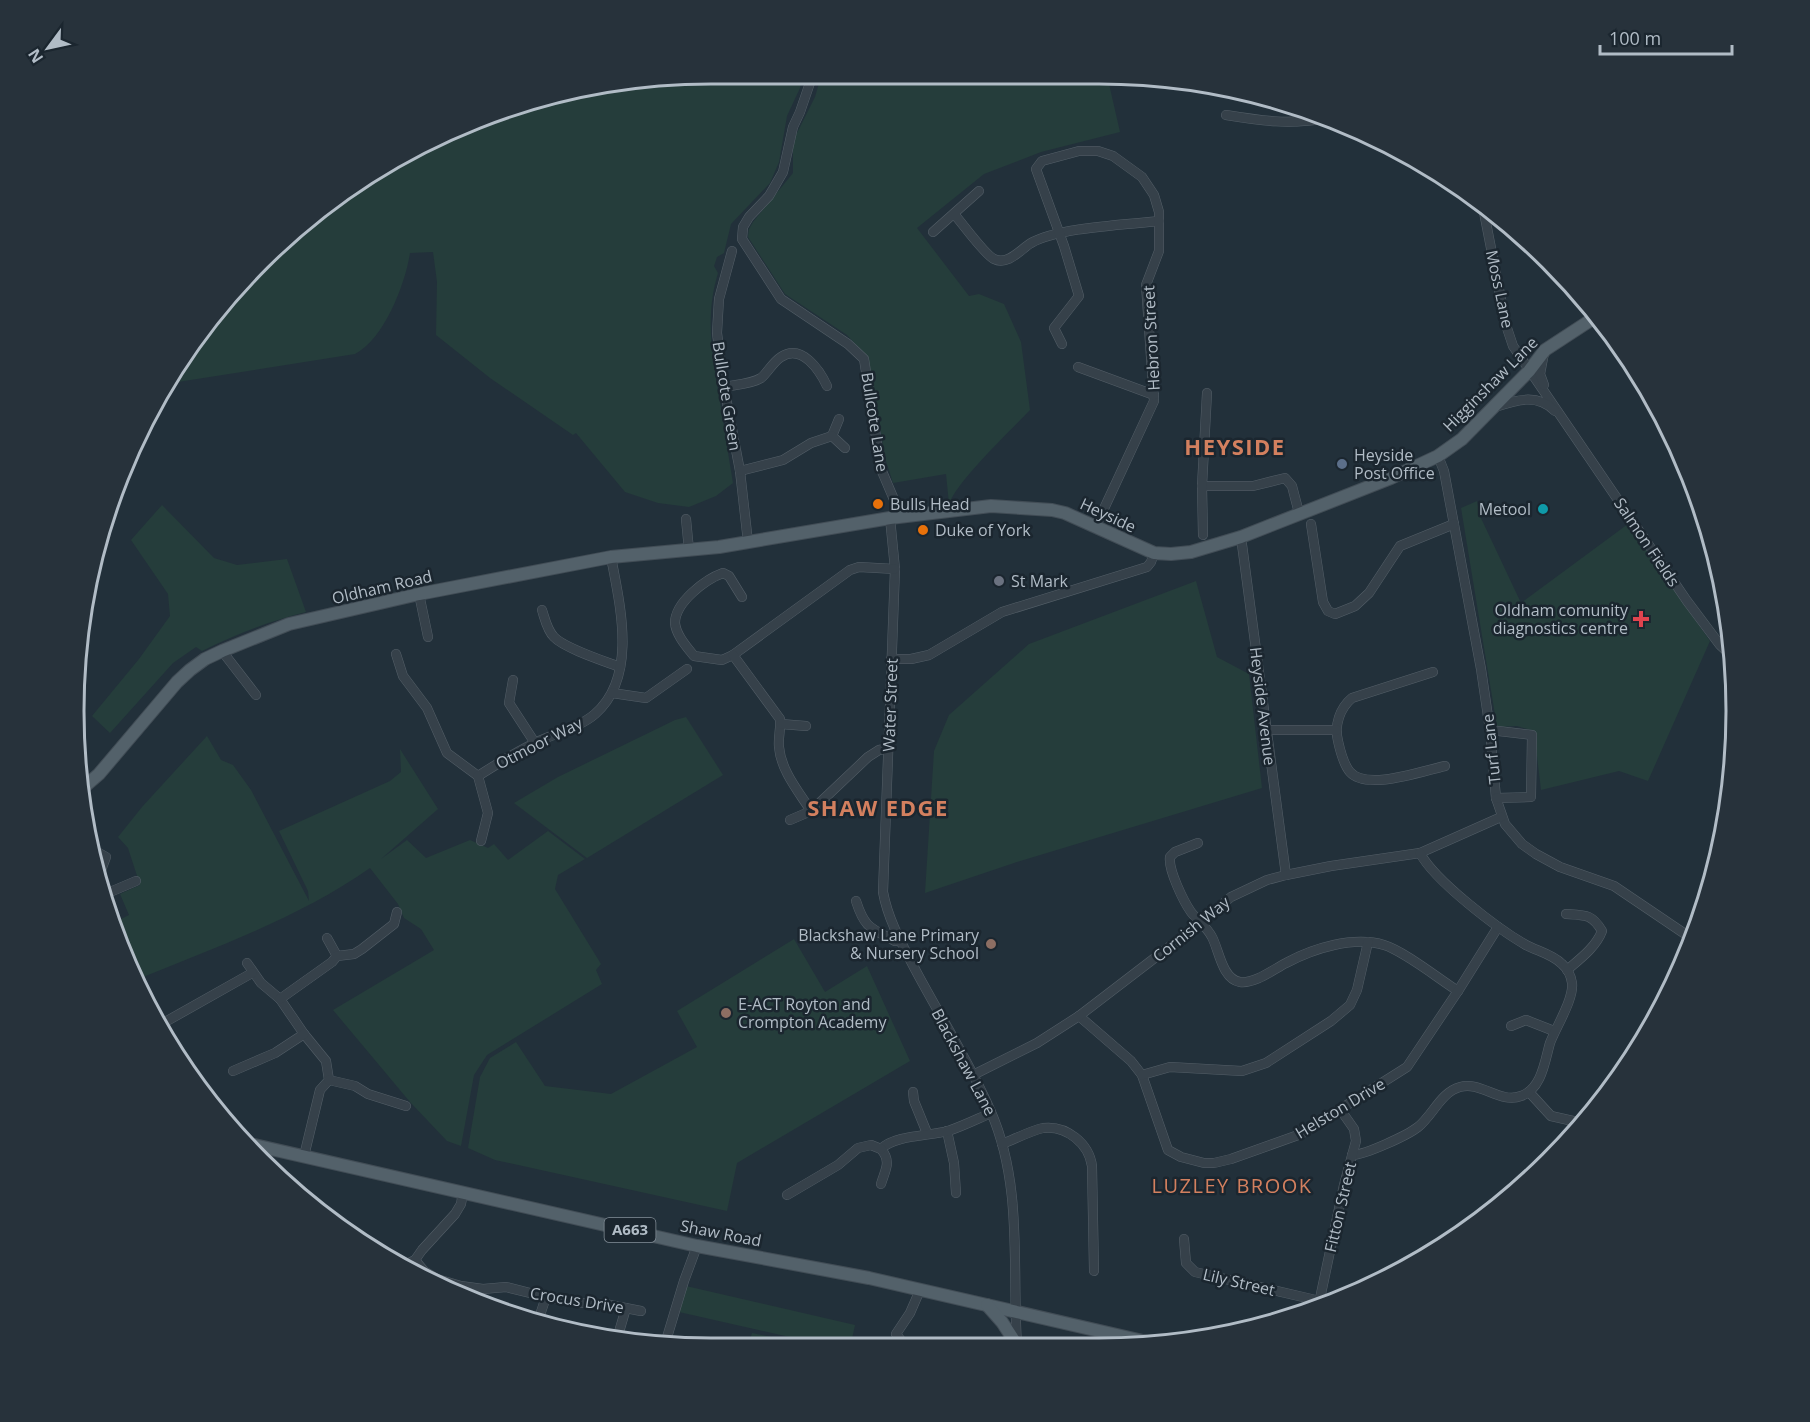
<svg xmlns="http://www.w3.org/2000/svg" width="1810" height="1422" font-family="'Open Sans',sans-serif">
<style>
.green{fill:#253d3b}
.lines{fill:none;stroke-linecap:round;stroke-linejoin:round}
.minor-casing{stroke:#545f68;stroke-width:10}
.major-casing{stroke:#424d56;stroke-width:14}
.minor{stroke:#36414a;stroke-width:9}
.major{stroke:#53616a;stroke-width:12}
.service-dot{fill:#5c6f8a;stroke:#1b262f;stroke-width:2}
.food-dot{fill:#e8710a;stroke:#1b262f;stroke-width:2}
.culture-dot{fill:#0f9aa8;stroke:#1b262f;stroke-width:2}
.worship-dot{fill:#6b7280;stroke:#1b262f;stroke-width:2}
.health-dot{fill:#e0444e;stroke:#1b262f;stroke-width:2}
.education-dot{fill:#8d6e63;stroke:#1b262f;stroke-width:2}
.labels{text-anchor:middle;stroke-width:5;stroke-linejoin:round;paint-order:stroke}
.shield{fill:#1b262f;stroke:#848f99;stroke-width:1.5}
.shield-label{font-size:15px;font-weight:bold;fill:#b1bcc6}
.street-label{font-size:16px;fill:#b1bcc6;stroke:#1b262f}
.poi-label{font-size:16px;fill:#b1bcc6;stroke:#1b262f;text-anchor:start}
.quarter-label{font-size:20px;letter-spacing:1.5px;fill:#d3805f;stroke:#1b262f}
.district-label{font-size:22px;font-weight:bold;letter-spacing:1.5px;fill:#d3805f;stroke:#1b262f}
.rim{fill:none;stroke:#b1bcc6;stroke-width:3}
</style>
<rect width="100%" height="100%" fill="#22303a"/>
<!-- green -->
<g class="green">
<path d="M 711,74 L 803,74 L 800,88 L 787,116 L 779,162 L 770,183 L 731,224 L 724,253 L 717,257 L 714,266 L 718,273 C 705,315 712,354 719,396 C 724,425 728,454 733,483 L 716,496 L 689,507 L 658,503 L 625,492 L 576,433 L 573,435 L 490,378 L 436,335 L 437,282 L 433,252 L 410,253 C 405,285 384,339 355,354 L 165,384 L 260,260 L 392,159 L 546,95 Z"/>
<path d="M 845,74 L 1107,75 L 1120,132 L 1041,152 L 984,174 L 917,228 L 969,296 L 979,294 L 1004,304 L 1021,342 L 1030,410 C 1011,430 957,481 949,504 L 946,474 L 893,483 L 886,461 L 867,357 L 847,335 L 785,294 L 748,237 L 749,229 L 753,222 L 793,173 L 793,141 L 815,97 L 821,76 L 835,78 Z"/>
<path d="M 1477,501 L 1480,516 L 1521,603 L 1628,524 L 1710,641 L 1648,781 L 1619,771 L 1541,790 L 1534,731 L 1517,726 L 1497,727 L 1461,508 Z"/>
<path d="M 162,505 L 214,558 L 237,565 L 287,559 L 306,612 C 270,621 236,634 202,651 L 196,647 L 173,663 L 110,733 L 92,716 L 139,659 L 170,616 L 168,594 L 131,540 Z"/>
<path d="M 1196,581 L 1217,657 L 1249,674 L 1262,788 L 1017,862 L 925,893 L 934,751 L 949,715 L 1029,644 Z"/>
<path d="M 686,717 L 723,775 L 587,858 L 514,803 L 558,777 L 675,720 Z"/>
<path d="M 207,736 L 221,760 L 233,765 L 251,790 L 309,901 L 308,891 L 279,831 L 390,781 L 401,772 L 400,749 L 438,809 L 381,859 L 407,840 L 426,858 L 470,840 L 488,848 L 494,844 L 508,860 L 548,831 L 585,859 L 558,875 L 555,889 L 601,964 L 596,970 L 602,984 L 487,1055 L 474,1075 L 461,1146 L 447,1141 L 410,1102 L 333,1010 L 434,950 L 421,929 L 404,918 L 398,904 L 370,868 C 300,917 217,947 138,979 L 117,928 L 119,920 L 129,915 L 120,894 L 140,885 L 128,848 L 118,837 L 142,807 Z"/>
<path d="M 794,939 L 825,992 L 867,966 L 910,1061 L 737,1163 L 727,1211 L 495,1160 L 468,1148 L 480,1077 L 490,1058 L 516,1042 L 545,1086 L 611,1094 L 697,1047 L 677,1011 Z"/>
<path d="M 686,1286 L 855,1325 L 850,1348 L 838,1348 L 679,1312 Z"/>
<path d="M 752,1333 L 825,1348 L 748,1348 Z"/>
</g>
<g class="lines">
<!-- minor casing -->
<g class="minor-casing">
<g id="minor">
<path d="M 813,74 L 800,112 L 793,127 L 783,172 L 769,196 L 749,217 L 743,227 L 742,239 L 781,299 L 848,344 L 864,359 L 881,469 L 898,509 L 899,517"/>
<path d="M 1226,115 C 1263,121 1289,125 1327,118"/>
<path d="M 1482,202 L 1506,325 L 1513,346 L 1687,601 L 1720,645 L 1732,656"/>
<path d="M 954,214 C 963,224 984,254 994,259 C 1008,266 1021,249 1031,243 C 1060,227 1125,225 1159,221"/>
<path d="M 933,232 L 979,191"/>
<path d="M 732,251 L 719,299 L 717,333 L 724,387 L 740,471 L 748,542"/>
<path d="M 1062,344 L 1054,328 L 1079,296 L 1064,246 L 1036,169 L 1042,161 L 1079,151 L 1098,151 L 1113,156 L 1142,177 L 1154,195 L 1159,212 L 1159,251 L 1146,285 L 1154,401 L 1095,528"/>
<path d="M 1544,353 L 1540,374 L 1544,385"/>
<path d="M 1078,367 L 1154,395"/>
<path d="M 724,387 C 734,385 752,384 761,378 C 768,372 773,362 781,357 C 802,343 820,371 827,386"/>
<path d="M 1495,407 C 1516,400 1537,393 1555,411"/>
<path d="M 832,436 L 839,419"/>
<path d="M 1438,456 L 1444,471 L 1481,669 L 1490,730 L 1496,798 L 1505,824 L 1522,844 L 1536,854 L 1560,867 L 1614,886 L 1691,938"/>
<path d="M 740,471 L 783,460 L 811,443 L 832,436 L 845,448"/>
<path d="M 1202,486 L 1253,486 L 1285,478 L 1292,486 L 1299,513"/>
<path d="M 890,518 L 895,569 L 883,892 C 888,920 903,946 916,971 C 941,1018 970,1063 991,1112 C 1023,1186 1012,1267 1017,1345"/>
<path d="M 686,519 L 689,550"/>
<path d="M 1311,524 L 1323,602 L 1328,611 L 1335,614 L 1355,606 L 1369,593 L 1400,546 L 1454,524"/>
<path d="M 1203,535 L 1202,486 L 1207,393"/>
<path d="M 1241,537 L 1286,875"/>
<path d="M 419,594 L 428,637"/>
<path d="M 742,597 L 729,576 L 723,573 C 706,579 675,602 675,623 C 676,635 687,647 694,656 L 722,660 L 733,655 L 850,570 L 859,567 L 895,569"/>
<path d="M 542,610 C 545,619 547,630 554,637 C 564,648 604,661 620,667"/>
<path d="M 222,651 L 256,695"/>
<path d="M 396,654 L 403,676 L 427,708 L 447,753 L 478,776 C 497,764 517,751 537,742 C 556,733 580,727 595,714 C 638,677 620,605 611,557"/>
<path d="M 733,655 L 780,719 C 781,729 778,737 779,747 C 781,771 799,792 811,811 L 790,820"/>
<path d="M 891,659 L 911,659 L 929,655 L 1002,612 L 1147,567 L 1151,562 L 1154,553"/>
<path d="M 1433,672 L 1352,698 C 1340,708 1334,725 1338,741 C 1340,750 1344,765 1350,772 C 1367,791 1422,771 1445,766"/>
<path d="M 513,680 L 509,703 L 535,743"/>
<path d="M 612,693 L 646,698 L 687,669"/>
<path d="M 781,724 L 806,726"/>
<path d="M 1266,730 L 1337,730"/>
<path d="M 1490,730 L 1532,735 L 1531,797 L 1496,798"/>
<path d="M 478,776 L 488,813 L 481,841"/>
<path d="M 811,811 L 868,757 L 879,750 L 889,748"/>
<path d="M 1198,843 L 1175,852 L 1170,857 C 1168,870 1184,902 1191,912 C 1198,921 1207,927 1212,937 C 1219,950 1222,979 1240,982 C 1255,984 1274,969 1286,963 C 1314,948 1353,936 1384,945 C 1404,951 1439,979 1458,991"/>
<path d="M 92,849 L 106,857 L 97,881"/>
<path d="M 103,895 L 136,881"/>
<path d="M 856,901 C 865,929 871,928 895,941 L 900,941"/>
<path d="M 1566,914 C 1585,915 1592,914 1602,931 C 1596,947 1580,959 1567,970"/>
<path d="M 327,938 L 337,956"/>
<path d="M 247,963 L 261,983 L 280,999 L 304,1034 L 326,1061 L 329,1080 L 320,1090 L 304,1156"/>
<path d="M 280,999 L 332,962 L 337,956 L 354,954 L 362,949 L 394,924 L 397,912"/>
<path d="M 1079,1016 L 1131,1061 L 1142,1075 L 1168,1150 L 1181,1157 L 1204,1163 L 1214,1163 L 1231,1159 L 1301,1134 L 1407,1067 L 1458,991 L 1498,927"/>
<path d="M 155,1019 L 166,1039"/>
<path d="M 158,1026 L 252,973"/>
<path d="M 1511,1026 L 1526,1020 L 1554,1031"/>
<path d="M 233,1071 L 275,1053 L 304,1034"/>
<path d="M 973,1075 L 1037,1043 L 1079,1016 L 1186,934 L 1231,897 L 1267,880 L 1286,875 L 1331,866 L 1420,853 L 1501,817"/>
<path d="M 1142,1075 L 1170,1067 L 1242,1071 L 1266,1063 L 1331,1021 L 1350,1005 L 1357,990 L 1368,942"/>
<path d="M 329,1080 L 355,1086 L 368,1094 L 406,1106"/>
<path d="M 913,1092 L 914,1101 L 927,1133"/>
<path d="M 1529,1092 L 1551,1116 L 1582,1123"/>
<path d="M 947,1131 L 954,1163 L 956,1193"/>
<path d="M 1002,1144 C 1015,1139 1030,1131 1043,1128 C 1067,1125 1089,1144 1092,1166 L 1094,1271"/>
<path d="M 881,1149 C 894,1135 930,1136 948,1131 C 963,1126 977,1119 991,1113"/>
<path d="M 1352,1155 C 1365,1155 1408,1135 1418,1127 C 1433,1115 1441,1092 1460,1087 C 1481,1081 1500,1104 1521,1096 C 1542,1089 1545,1060 1550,1043 C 1556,1027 1574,999 1572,983 C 1571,976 1567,968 1562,964 C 1552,954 1537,951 1526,945 C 1498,929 1435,881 1420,853"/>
<path d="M 881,1184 C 885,1170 892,1162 881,1149"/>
<path d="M 787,1195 L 838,1165 L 858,1148 L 871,1145 L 881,1149"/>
<path d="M 1184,1239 L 1186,1263 L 1195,1272 L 1320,1301"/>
<path d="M 415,1260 L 424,1271 L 437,1279 L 461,1286 L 483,1289 L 506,1287 L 546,1297 L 583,1303 L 605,1304 L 641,1311"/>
<path d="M 403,1266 L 415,1260 L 422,1250 L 455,1214 L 461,1204 L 463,1192"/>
<path d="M 1318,1308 L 1344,1185 L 1356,1141 L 1354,1129 L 1340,1109"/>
<path d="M 538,1321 L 546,1297"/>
<path d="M 617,1339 L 626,1308"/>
<path d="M 665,1344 L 684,1281 L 697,1246"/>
<path d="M 907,1348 L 896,1334 L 910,1313 L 920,1290"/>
</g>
</g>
<!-- major casing -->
<g class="major-casing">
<g id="major">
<path d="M 84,787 L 99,774 L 177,682 L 190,670 L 205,659 L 222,651 L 289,624 L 419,594 L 611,557 L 719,547 L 890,518 L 991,506 L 1052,510 L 1065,513 L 1154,553 L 1171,554 L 1191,552 L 1241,537 L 1391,478 L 1438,456 L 1462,439 L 1529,371 L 1545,350 L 1597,316"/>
<path d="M 245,1143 L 697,1246 L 869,1278 L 1156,1344"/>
<path d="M 987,1305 L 1002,1322 L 1017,1345"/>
</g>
</g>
<!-- minor -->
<use href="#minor" class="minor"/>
<!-- major -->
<use href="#major" class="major"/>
</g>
<!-- markers -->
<circle class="service-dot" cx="1342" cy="464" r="6"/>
<g class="food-dot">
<circle cx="878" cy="504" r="6"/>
<circle cx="923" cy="530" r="6"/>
</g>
<circle class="culture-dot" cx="1543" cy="509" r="6"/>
<circle class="worship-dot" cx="999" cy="581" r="6"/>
<path class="health-dot" d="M1638 610h6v6h6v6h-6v6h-6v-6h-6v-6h6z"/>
<g class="education-dot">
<circle cx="991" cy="944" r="6"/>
<circle cx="726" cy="1013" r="6"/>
</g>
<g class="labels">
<!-- shield labels -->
<rect class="shield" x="604.5" y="1218" width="51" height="24" rx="4.5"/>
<g class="shield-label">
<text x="630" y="1235">A663</text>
</g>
<!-- street labels -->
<g class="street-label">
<text transform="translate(1500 289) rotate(78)" y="6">Moss Lane</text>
<text transform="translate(1151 338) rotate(-93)" y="6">Hebron Street</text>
<text transform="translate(1490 384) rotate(-45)" y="6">Higginshaw Lane</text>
<text transform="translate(727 396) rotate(81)" y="6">Bullcote Green</text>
<text transform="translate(875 422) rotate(81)" y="6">Bullcote Lane</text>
<text transform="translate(1108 515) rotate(25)" y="6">Heyside</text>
<text transform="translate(1647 542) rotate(56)" y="6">Salmon Fields</text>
<text transform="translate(382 587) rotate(-13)" y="6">Oldham Road</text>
<text transform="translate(890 705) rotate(-88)" y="6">Water Street</text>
<text transform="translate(1263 706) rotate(83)" y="6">Heyside Avenue</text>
<text transform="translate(539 743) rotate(-27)" y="6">Otmoor Way</text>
<text transform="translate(1491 749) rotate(-96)" y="6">Turf Lane</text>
<text transform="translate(1191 929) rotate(-39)" y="6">Cornish Way</text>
<text transform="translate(964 1062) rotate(62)" y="6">Blackshaw Lane</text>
<text transform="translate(1340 1108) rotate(-31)" y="6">Helston Drive</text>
<text transform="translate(1340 1207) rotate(-77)" y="6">Fitton Street</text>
<text transform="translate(721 1233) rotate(11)" y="6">Shaw Road</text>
<text transform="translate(1239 1282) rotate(13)" y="6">Lily Street</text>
<text transform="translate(577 1300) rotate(9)" y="6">Crocus Drive</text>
</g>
<!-- poi labels -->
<g class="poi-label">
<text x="1354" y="461">Heyside<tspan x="1354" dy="18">Post Office</tspan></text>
<text x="890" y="510">Bulls Head</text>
<text x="1531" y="515" text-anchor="end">Metool</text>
<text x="935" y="536">Duke of York</text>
<text x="1011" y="587">St Mark</text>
<text x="1628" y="616" text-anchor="end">Oldham comunity<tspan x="1628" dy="18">diagnostics centre</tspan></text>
<text x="979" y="941" text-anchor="end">Blackshaw Lane Primary<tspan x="979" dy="18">&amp; Nursery School</tspan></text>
<text x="738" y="1010">E-ACT Royton and<tspan x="738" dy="18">Crompton Academy</tspan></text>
</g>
<!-- quarter labels -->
<g class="quarter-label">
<text x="1232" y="1193">LUZLEY BROOK</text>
</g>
<!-- district labels -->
<g class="district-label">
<text x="1235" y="455">HEYSIDE</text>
<text x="878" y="816">SHAW EDGE</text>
</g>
</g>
<!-- crop -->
<path d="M0 0H1810V1422H0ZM711 84H1099A627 627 0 0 1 1726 711V711A627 627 0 0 1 1099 1338H711A627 627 0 0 1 84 711V711A627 627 0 0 1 711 84Z" fill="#27323b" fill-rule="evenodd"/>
<path class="rim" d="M711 84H1099A627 627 0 0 1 1726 711V711A627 627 0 0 1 1099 1338H711A627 627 0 0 1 84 711V711A627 627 0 0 1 711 84Z"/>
<!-- north arrow -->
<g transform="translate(48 48) rotate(237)" stroke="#1b262f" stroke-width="4.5" paint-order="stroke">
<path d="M0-4.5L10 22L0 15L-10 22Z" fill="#b1bcc6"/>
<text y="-9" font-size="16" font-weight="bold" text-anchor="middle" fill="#b1bcc6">N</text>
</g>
<!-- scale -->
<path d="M1600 45v9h132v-9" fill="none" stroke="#b1bcc6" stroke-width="3"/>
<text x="1609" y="45" font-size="18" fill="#b1bcc6" stroke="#1b262f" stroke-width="4.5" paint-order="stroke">100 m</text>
</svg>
